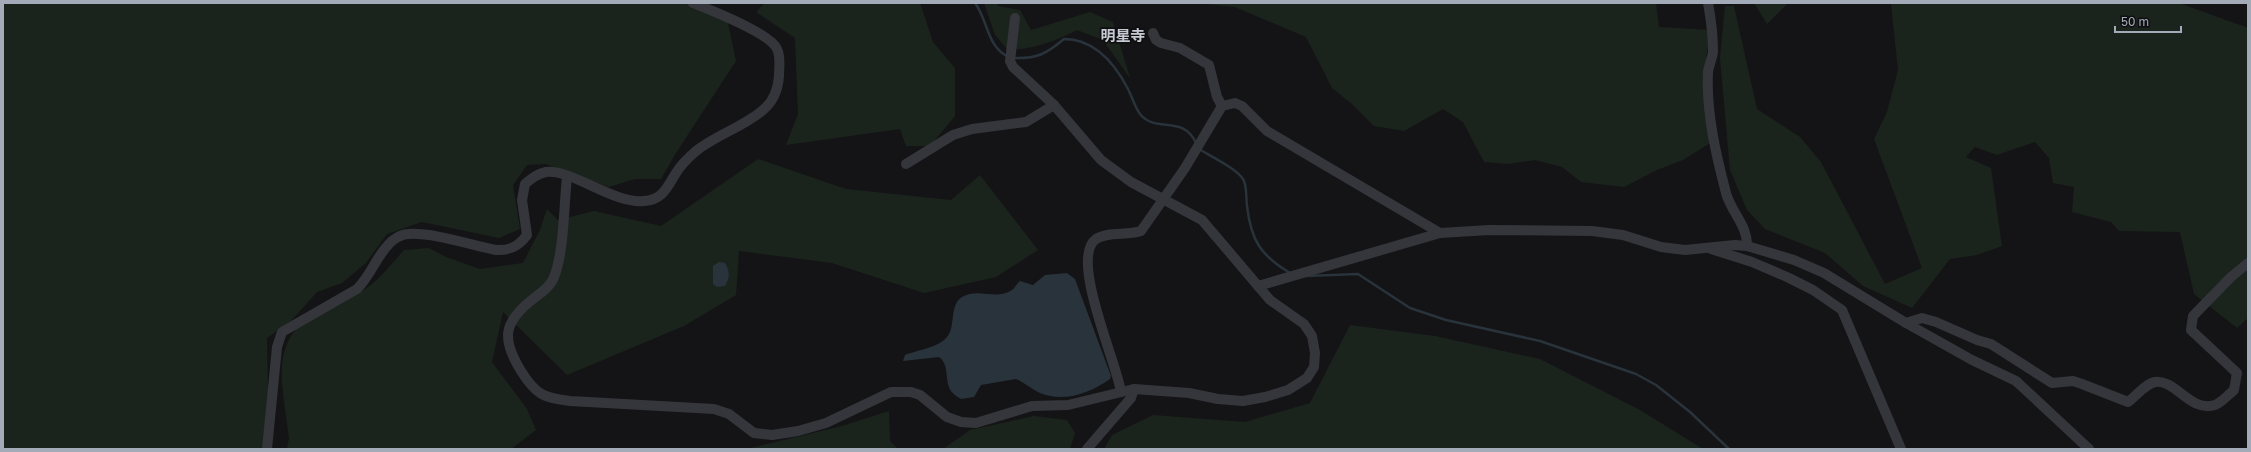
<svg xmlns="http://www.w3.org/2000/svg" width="2251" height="452" font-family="'Golos Text','Noto Sans JP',sans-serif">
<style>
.green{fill:#1b241c}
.water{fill:#29333b}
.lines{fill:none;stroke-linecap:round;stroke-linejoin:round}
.stream{stroke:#29333b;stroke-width:2.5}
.minor{stroke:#34363b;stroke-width:10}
.labels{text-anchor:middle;stroke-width:3.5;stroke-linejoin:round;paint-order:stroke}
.quarter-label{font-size:15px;font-weight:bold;fill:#c6cad3;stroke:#0f0f11}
</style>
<rect width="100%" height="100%" fill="#141416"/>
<!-- green -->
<g class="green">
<path d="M 3,3 L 701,3 L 726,13 L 736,61 L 676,153 L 661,179 L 635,179 L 609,187 L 546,164 L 527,165 L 513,185 L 520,229 L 499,238 L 422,222 L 387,234 L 366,263 L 342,283 L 317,292 L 291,321 L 267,338 L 269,449 L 3,449 Z"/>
<path d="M 765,3 L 920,3 L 933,42 L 955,68 L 955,116 L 930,146 L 906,146 L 900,129 L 786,145 L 798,114 L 795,38 L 756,12 Z"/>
<path d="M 984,3 L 997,3 L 998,6 L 1020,10 L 1031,30 L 1090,12 L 1113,22 L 1130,78 L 1103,40 L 1077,30 C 1054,42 1034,49 1008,50 L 995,35 Z"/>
<path d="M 1196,3 L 1656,3 L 1659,27 L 1711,30 L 1706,57 L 1715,140 L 1683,160 L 1657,170 L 1624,187 L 1581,182 L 1562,167 L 1535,160 L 1508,164 L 1484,162 L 1463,122 L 1443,109 L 1404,131 L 1374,126 L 1352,104 L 1332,88 L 1306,37 L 1235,7 Z"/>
<path d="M 1754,3 L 1788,3 L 1767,24 Z"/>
<path d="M 1884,3 L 2179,3 L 2248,28 L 2248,318 L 2237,328 L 2194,294 L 2180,232 L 2119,231 L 2111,222 L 2072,212 L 2074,187 L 2053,183 L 2049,158 L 2035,142 L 1997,155 L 1975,147 L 1966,157 L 1991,168 L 2002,246 L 1977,255 L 1950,259 L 1912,308 L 1863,286 L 1825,253 L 1765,229 L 1747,210 L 1730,170 L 1720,58 L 1725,6 L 1734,6 L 1757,109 L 1800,137 L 1821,162 L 1885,284 L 1922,268 L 1874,139 L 1887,112 L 1898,70 L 1891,4 Z"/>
<path d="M 758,159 L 846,189 L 951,200 L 980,175 L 1038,250 L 996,277 L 924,293 L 832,263 L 739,251 L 736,295 L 684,326 L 567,375 L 503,312 L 492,362 L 527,409 L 536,430 L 511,449 L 287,449 L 289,438 C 287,419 280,383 282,365 C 289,307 336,312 372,284 C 384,274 394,261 404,250 L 429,248 L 446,257 L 480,269 L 523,263 L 540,230 L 547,209 L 558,220 L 594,211 L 661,226 Z"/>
<path d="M 1350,325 L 1435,336 L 1540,359 L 1640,410 L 1703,449 L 1104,449 L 1112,435 L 1153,415 L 1245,422 L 1310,403 Z"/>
<path d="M 889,411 L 890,441 L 898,449 L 746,449 L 842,426 Z"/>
<path d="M 1034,416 L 1067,420 L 1075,433 L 1070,449 L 943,449 L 970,430 Z"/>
</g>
<!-- water -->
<g class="water">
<path d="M 719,262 L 725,263 C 730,272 730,277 725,286 L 717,287 L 713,284 L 713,266 Z"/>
<path d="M 1067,273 L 1075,279 L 1111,376 L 1110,379 C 1090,393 1064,403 1040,393 C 1031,389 1024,382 1016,379 L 981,385 L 974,397 L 961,399 C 958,397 953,394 951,391 C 944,380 950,365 939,357 L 903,361 L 905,355 C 917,350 938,348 947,337 C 956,327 949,305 962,297 C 979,287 995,301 1012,290 C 1015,288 1017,283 1020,281 L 1033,285 L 1045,275 Z"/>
</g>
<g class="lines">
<!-- stream -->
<g class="stream">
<path d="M 975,3 C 988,20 987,48 1009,57"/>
<path d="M 1013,58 C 1037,59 1046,54 1064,39 C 1095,39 1115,64 1128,89 C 1132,97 1135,107 1140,114 C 1156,134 1183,114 1196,143"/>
<path d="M 1199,149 C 1210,156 1240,170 1244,181 C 1247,188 1246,199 1247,206 C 1251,240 1260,255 1290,273"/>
<path d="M 1306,276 L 1358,274 L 1410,308 L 1446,320 L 1540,341 L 1636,374 L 1656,385 L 1690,412 L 1729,449"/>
</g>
<!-- minor -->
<g class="minor">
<path d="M 1708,3 C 1711,19 1713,35 1713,52 C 1712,59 1709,65 1708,72 C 1706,112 1716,155 1726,193 C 1731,212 1748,226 1747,246"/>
<path d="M 1153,33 L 1156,40 L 1161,43 L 1180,48 L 1209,65 L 1217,97 L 1222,106"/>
<path d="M 906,164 L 953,135 L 972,129 L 1026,122 L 1054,105"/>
<path d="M 567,177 C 564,204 564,253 554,277 C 551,286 541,293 533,299 C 502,323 502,340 521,371 C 536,395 544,398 570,401 L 714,409 L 729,414 L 754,433 L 772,435 L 798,431 L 826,423 L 891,392 L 911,392 L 920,395 L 947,417 L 961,422 L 976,423 L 1032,406 L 1068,405 L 1134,389 L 1189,393 L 1218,399 L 1243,401 L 1265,397 L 1288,390 L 1307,378 L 1314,367 L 1315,353 L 1312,336 L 1304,324 L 1270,300 L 1202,220 L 1131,182 L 1101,160 L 1054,105 L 1013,67 L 1010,61 L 1015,18"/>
<path d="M 1711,249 L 1752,262 L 1787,277 L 1813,290 L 1842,310 L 1901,449"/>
<path d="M 1258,286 L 1440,233 L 1489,230 L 1592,231 L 1623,235 L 1661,247 L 1685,250 L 1735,245 L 1747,246 L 1794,260 L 1824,273 L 1906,323 L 1972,360 L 2016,381 L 2089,449"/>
<path d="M 1906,323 L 1922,318 L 1936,322 L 1977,340 L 1991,344 L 2052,383 L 2073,381 L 2082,384 L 2128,402 C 2136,396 2145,384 2155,382 C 2176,379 2190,413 2215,405 C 2221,403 2229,394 2234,390 L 2237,373 L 2191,330 L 2193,316 L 2231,277 L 2248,263"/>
<path d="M 1121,392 C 1117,363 1069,258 1096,239 C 1108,231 1127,236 1141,231 L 1185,168 L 1222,106 L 1235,103 L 1242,106 L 1267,131 L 1440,233"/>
<path d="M 267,449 L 277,347 L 282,332 L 357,289 C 371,275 376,257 389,244 C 393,239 402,234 408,234 C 432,232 471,245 496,250 C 510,251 519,246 527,235 L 522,200 L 525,184 C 532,178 537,174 546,172 C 572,169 613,204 644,201 C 663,200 667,187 676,173 C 681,165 689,157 696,151 C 716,135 743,127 763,110 C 774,101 778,90 779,76 C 779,67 781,57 777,49 C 770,33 710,10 693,3"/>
<path d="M 1087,449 L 1131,398 L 1134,389"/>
</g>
</g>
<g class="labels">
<!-- quarter labels -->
<g class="quarter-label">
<text x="1123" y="41">明星寺</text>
</g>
</g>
<!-- border -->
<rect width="2251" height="452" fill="none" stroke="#a4abb8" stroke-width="8"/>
<!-- scale -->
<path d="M2115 26v6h66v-6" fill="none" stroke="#a4abb8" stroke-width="2"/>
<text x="2121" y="26" font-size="12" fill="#a4abb8" stroke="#0f0f11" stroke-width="3" paint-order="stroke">50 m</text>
</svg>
